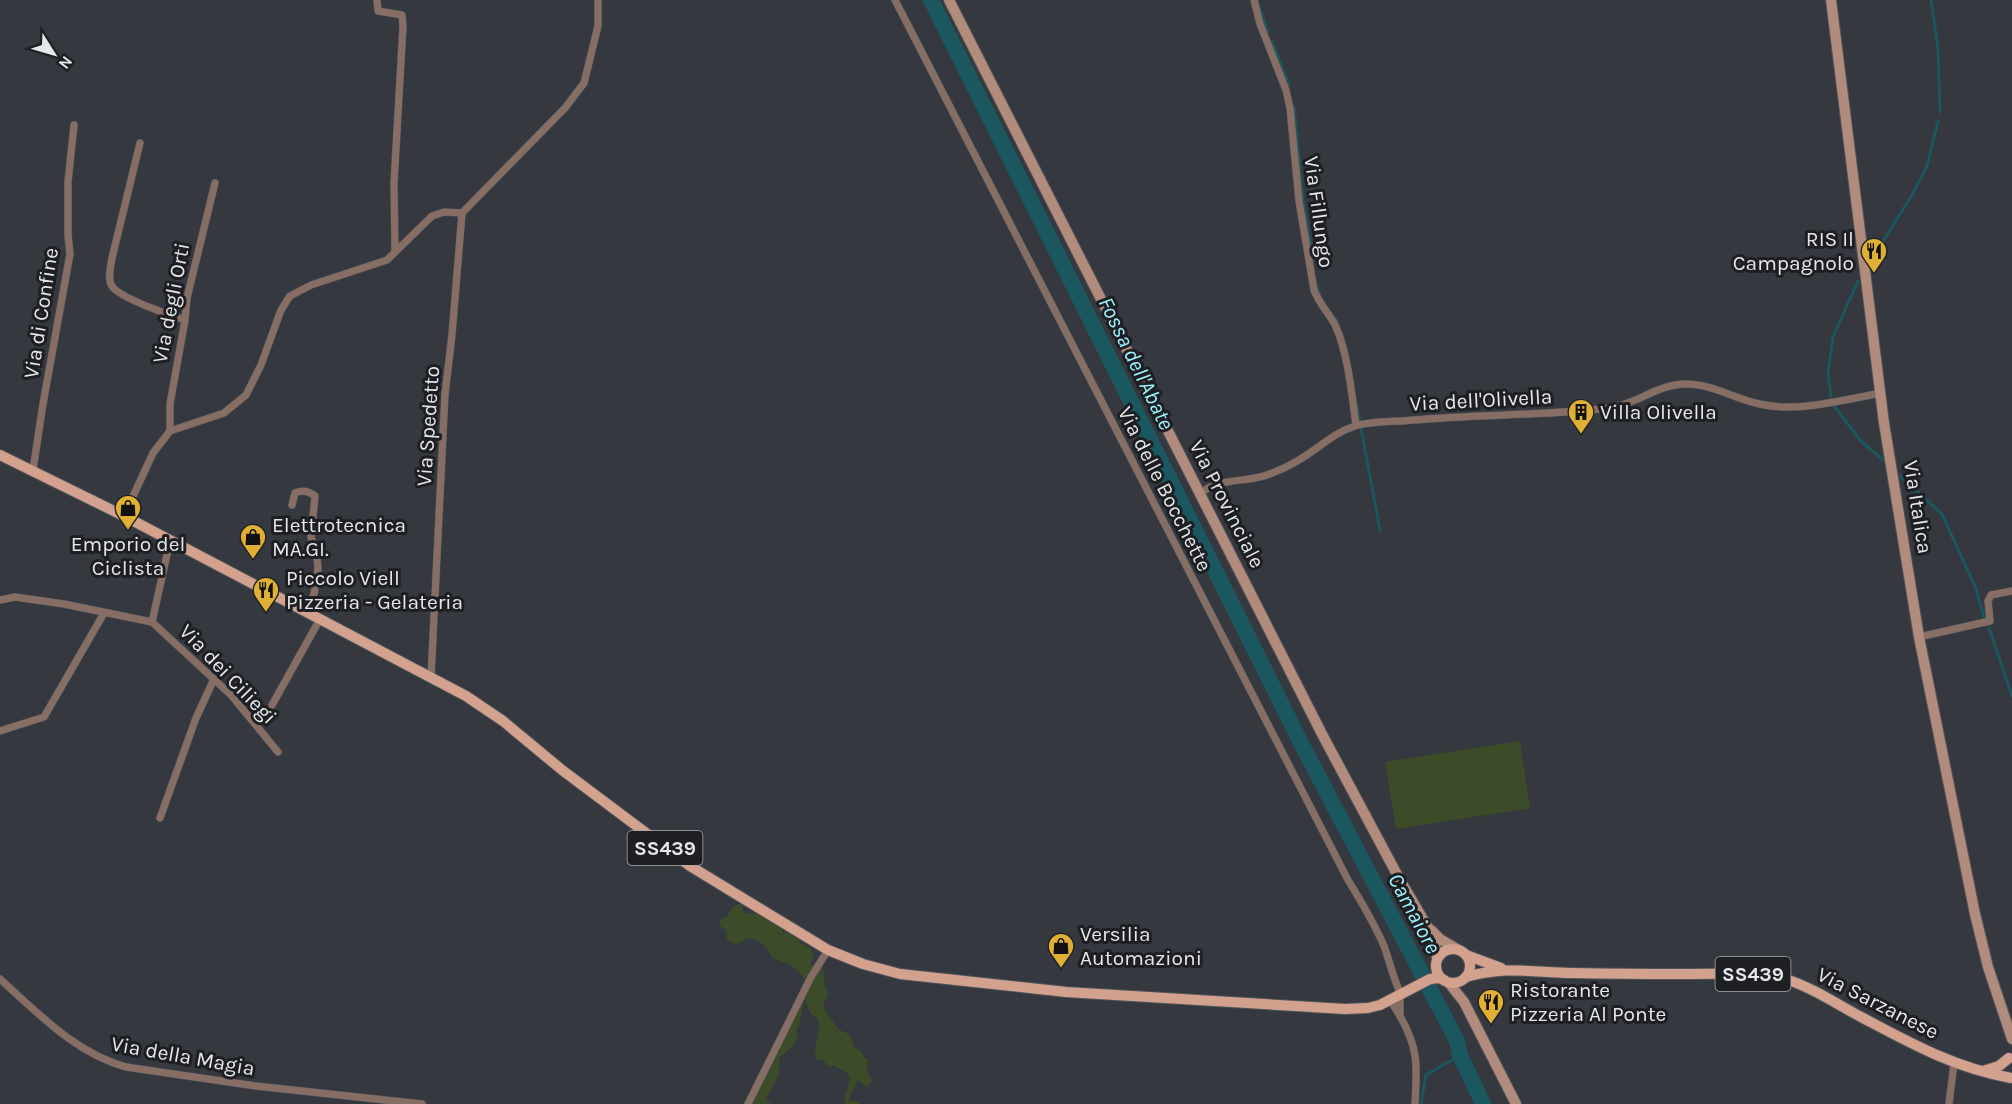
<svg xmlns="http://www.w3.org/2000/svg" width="2012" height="1104" font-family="Karla,sans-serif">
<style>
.green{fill:#3c4b28}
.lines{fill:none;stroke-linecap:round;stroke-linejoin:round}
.stream{stroke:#1a575e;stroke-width:3}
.river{stroke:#1a575e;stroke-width:16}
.minor-casing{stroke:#51545a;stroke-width:8}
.secondary-casing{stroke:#51545a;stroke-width:12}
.primary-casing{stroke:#51545a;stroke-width:12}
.minor{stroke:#866e64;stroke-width:7}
.secondary{stroke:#b18b7b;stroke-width:10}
.primary{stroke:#d3a28e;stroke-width:10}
.labels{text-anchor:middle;stroke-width:6;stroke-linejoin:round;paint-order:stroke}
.shield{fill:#1e1f22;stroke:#aaabaf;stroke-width:1.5}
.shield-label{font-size:20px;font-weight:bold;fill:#e6e7eb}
.street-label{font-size:21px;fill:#e6e7eb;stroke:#1e1f22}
.poi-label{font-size:21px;fill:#e6e7eb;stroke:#1e1f22;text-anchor:start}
.water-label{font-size:22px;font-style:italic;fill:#9bf2fe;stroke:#1e1f22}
</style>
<rect width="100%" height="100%" fill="#35383e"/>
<!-- green -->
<g class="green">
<path d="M 1520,741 L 1530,808 L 1396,829 L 1385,762 Z"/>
<path d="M 742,904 L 742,909 L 746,913 L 759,914 L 768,921 L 776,923 L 781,927 L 783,933 L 789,932 L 800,938 L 800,943 L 809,947 L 814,955 L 810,965 L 823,969 L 825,984 L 828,993 L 823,1007 L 839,1030 C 853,1034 850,1038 855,1048 L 861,1051 L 863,1056 L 868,1060 C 866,1068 866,1074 873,1080 L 866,1087 L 860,1081 L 856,1081 L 855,1088 L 852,1091 L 849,1100 L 859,1102 L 859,1104 L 846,1104 L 844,1097 L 850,1079 L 848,1074 L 833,1065 L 828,1066 L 823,1060 L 816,1059 C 812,1044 823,1035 817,1017 L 810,1013 L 805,999 C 801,1010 802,1022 796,1031 L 798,1036 L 793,1046 L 779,1058 C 783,1071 772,1088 766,1099 L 771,1104 L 743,1104 L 795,1002 L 805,980 C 799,967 784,962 772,958 C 769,946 759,940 747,938 L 736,945 L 727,939 L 726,930 L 720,926 L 719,921 L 727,916 L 735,905 Z"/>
</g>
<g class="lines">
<!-- stream -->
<g class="stream">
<path d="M 1257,0 L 1268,32"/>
<path d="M 1931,0 L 1938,48 L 1940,112"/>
<path d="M 1272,41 L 1289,85"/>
<path d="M 1294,107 L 1303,199 L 1313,258"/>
<path d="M 1875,254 L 1912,195 L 1927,166 L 1938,121"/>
<path d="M 1317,285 L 1321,298"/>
<path d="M 1333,316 L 1338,322"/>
<path d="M 1831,397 L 1828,373 L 1833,337 L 1858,281"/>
<path d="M 1357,405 L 1360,422"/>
<path d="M 1834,406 L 1861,441 L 1883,460"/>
<path d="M 1361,428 L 1380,530"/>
<path d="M 1900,476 L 1942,514 L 1975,586 L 1985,620"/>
<path d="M 1989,628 L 2012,696"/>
<path d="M 1421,1104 L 1426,1075 L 1460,1055"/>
</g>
<!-- river -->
<path class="river" d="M 931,0 L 1302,745 L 1457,1041 L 1460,1055 L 1483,1104"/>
<!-- minor casing -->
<g class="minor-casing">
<g id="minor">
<path d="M 377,0 L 378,11 L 402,15 L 403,26 L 394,183 L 395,252"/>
<path d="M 895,0 L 1348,880 C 1361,901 1374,923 1384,946 C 1390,962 1393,979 1401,994"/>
<path d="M 1254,0 L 1260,24 L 1286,90 L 1290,108 L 1299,201 L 1314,290 C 1319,304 1330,314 1336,327 C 1348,354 1352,396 1356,425"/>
<path d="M 140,143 L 112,258 C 111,266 107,279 112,286 C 119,298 170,315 185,320"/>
<path d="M 462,213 L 565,108 L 584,83 L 598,26 L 598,0"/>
<path d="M 170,431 L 170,404 L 185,320 L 187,298 L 215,183"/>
<path d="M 33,470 L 43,404 L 70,254 L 68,235 L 68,182 L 74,125"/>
<path d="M 1200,494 C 1219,476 1249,484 1272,473 C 1280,470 1289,466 1297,461 C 1317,450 1333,433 1355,426 C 1371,421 1396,422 1414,420 C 1478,414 1544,416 1609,408 C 1636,405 1657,384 1686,384 C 1714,384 1738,401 1765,405 C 1801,412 1846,399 1882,393"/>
<path d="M 292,505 L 295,493 C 302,490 309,491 315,496 L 311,537 L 317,557 L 318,569 L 314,594 L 306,611"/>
<path d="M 124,516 L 153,453 L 170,431 L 224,413 L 246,395 L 261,365 L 281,310 L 290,296 L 311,285 L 387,260 L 432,216 L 444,212 L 462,213"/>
<path d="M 0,600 L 15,597 L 64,604 L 152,622 L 231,695 L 278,752"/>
<path d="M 152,622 L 170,541"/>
<path d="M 1919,637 L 1990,621 L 1988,601 L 1991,595 L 2012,591"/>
<path d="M 431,677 L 445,394 L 452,335 L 462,213"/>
<path d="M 272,705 L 320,619"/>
<path d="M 0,731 L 44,717 L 104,613"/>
<path d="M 160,818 L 196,718 L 214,679"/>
<path d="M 0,979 C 38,1013 75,1053 126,1067 L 256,1086 L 422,1104"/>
<path d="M 1390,1000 L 1400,1016 L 1400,994"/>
<path d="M 1400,1016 C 1419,1049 1417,1067 1415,1104"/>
<path d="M 748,1104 L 811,977 L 828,950"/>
<path d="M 1949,1104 L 1954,1063"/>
</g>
</g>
<!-- secondary casing -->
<g class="secondary-casing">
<g id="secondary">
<path d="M 949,0 L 1323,736 L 1400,880 L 1427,926 L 1435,944 L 1437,959"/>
<path d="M 1831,0 L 1884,423 L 1919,637 L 1975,914 L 1988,967 L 2012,1039"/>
<path d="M 1431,930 L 1440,939 L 1457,949"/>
<path d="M 1449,983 L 1464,1002 L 1516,1104"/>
</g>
</g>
<!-- primary casing -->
<g class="primary-casing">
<g id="primary">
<path d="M 0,455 L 124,516 L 466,696 L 503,721 L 562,770 L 690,866 L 828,950 L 863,964 L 900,974 L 1066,992 L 1345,1009 L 1368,1008 L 1380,1005 L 1430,979 L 1439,978 L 1444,980"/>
<circle cx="1453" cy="966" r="17"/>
<path d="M 1466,955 L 1501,968"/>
<path d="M 1466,977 C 1504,966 1532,972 1570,973 C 1628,974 1687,975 1745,973 C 1758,974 1772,975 1785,979 C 1812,987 1838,1005 1863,1018 C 1912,1044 1955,1068 2011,1078"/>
<path d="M 1983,1071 L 1999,1066 L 2009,1058"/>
</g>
</g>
<!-- minor -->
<use href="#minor" class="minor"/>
<!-- secondary -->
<use href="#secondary" class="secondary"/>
<!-- primary -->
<use href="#primary" class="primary"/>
</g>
<!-- icons -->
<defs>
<g id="restaurant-pin" transform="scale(1.35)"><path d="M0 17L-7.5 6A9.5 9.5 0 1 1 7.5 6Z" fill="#e0b034" stroke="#1e1f22"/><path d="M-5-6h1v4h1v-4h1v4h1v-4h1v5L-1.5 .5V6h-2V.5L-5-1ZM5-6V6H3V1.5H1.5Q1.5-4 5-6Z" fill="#111"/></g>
<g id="building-pin" transform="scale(1.35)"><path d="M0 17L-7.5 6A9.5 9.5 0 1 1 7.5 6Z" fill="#e0b034" stroke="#1e1f22"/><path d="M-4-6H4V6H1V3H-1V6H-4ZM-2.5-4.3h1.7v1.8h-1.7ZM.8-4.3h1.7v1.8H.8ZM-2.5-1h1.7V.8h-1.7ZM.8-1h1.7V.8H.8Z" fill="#111"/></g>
<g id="shop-pin" transform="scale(1.35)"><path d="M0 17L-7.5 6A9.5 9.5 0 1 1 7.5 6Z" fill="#e0b034" stroke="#1e1f22"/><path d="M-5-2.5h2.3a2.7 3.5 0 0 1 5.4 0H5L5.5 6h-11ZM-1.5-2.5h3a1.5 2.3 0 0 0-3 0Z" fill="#111"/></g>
</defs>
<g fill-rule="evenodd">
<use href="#restaurant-pin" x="1874" y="251"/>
<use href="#building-pin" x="1581" y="412"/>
<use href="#shop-pin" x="128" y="508"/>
<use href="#shop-pin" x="253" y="537"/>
<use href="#restaurant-pin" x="266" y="590"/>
<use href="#shop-pin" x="1061" y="946"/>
<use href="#restaurant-pin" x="1491" y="1002"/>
</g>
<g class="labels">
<!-- shield labels -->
<g class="shield">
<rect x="627.5" y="831" width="75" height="34" rx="4.5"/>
<rect x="1715.5" y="957" width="75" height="34" rx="4.5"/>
</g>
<g class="shield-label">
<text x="665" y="855">SS439</text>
<text x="1753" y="981">SS439</text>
</g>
<!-- street labels -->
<g class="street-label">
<text transform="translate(1319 212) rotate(82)" y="7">Via Fillungo</text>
<text transform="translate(171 303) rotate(-79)" y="7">Via degli Orti</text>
<text transform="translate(41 313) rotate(-81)" y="7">Via di Confine</text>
<text transform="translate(1481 400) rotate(-3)" y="7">Via dell'Olivella</text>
<text transform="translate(428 426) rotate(-86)" y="7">Via Spedetto</text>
<text transform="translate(1165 489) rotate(63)" y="7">Via delle Bocchette</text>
<text transform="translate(1227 504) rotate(63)" y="7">Via Provinciale</text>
<text transform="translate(1918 507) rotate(81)" y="7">Via Italica</text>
<text transform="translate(228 674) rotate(46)" y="7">Via dei Ciliegi</text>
<text transform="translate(1878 1003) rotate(27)" y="7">Via Sarzanese</text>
<text transform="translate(183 1056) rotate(10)" y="7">Via della Magia</text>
</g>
<!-- poi labels -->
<g class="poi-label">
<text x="1854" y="246" text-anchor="end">RIS Il<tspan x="1854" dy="24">Campagnolo</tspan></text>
<text x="1600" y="419">Villa Olivella</text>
<text x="272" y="532">Elettrotecnica<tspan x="272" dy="24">MA.GI.</tspan></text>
<text x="128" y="551" text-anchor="middle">Emporio del<tspan x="128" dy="24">Ciclista</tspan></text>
<text x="286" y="585">Piccolo Viell<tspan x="286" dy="24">Pizzeria - Gelateria</tspan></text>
<text x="1080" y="941">Versilia<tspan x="1080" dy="24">Automazioni</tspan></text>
<text x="1510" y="997">Ristorante<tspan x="1510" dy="24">Pizzeria Al Ponte</tspan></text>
</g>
<!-- water labels -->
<g class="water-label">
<text transform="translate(1137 363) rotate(64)" y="8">Fossa dell'Abate</text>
<text transform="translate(1415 913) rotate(62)" y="8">Camaiore</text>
</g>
</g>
<!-- north arrow -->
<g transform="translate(54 54) rotate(127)" stroke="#1e1f22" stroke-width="4.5" paint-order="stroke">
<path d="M0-4.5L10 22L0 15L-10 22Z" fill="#e6e7eb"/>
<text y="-9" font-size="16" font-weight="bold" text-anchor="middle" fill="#e6e7eb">N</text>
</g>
</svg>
